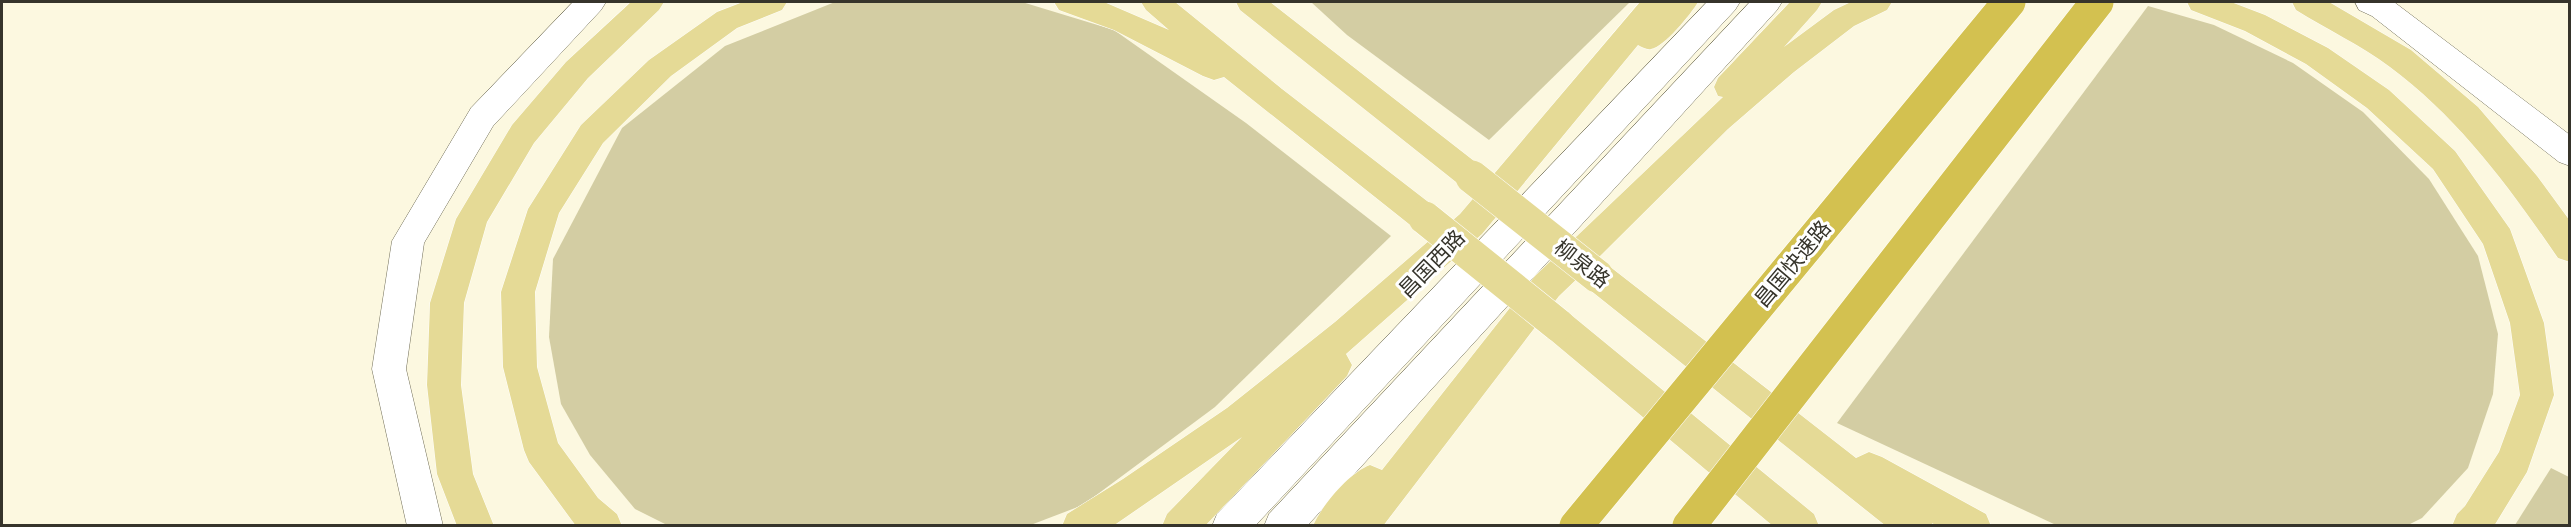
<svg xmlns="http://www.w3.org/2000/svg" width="2571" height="527" font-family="Inter,'Noto Sans SC',sans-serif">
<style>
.green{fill:#d3cda3}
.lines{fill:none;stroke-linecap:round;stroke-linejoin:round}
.minor-casing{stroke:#706d57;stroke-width:1}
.major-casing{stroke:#fff;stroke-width:1}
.minor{fill:#fff;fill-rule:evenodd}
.major{fill:#e5da96;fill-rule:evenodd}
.major-bridge-casing{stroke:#fff;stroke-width:34;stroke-linecap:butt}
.highway-bridge-casing{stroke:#fff;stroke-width:34;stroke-linecap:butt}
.major-bridge{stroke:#e5da96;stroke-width:33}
.highway-bridge{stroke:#d3c150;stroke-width:33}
.labels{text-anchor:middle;stroke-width:6;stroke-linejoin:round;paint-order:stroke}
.street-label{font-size:21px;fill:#36342b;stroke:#fff}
</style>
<rect width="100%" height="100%" fill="#fcf8e0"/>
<!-- green -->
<g class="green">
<path d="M 835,2 L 1022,2 L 1114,30 L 1246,123 L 1391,236 L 1215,407 L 1083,505 L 1028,526 L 669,526 L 635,509 L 590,455 L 561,404 L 549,337 L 553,259 L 622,128 L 725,46 Z"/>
<path d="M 1311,2 L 1630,2 L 1489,140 L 1347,35 Z"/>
<path d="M 2148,6 L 2214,25 L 2293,63 L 2363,112 L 2429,179 L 2478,256 L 2498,334 L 2493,394 L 2468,468 L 2422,518 L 2406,526 L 2056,525 L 1837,423 Z"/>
<path d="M 2551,468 L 2569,477 L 2569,525 L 2515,525 Z"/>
</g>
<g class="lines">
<!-- minor casing -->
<g class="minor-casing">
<g id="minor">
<path d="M 573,2 L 606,2 L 601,10 L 493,126 L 424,243 L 406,369 L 443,526 L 407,526 L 372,369 L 392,241 L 471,108 Z"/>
<path d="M 1707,2 L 1740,2 L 1735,10 L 1255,526 L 1212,526 L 1217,514 Z"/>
<path d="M 1750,2 L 1782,2 L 1777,10 L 1307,526 L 1264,526 L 1269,514 Z"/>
<path d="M 2355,2 L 2394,2 L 2570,135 L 2570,166 L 2559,162 L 2372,16 L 2359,10 Z"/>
</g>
</g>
<!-- major casing -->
<g class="major-casing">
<g id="major">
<path d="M 631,2 L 664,2 L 659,10 L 588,78 L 534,143 L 487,222 L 464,303 L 461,385 L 473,474 L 494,526 L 457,526 L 437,474 L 427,385 L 430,303 L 456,219 L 512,125 L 566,62 Z"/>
<path d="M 743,2 L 787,2 L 782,10 L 737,28 L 671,76 L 603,143 L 559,213 L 535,292 L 537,367 L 558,443 L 598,498 L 617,514 L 622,526 L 576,526 L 529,462 L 524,450 L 503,367 L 501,292 L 528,209 L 581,125 L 649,60 L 717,12 Z"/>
<path d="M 1054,2 L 1104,2 L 1169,30 L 1146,10 L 1141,2 L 1175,2 L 1282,89 L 1436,208 L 1441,218 L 1436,228 L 1425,232 L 1414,228 L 1224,77 L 1214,80 L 1203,76 L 1114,30 L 1059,10 Z"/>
<path d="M 1236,2 L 1270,2 L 1483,168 L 1488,177 L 1483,186 L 1472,190 L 1461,186 L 1240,10 Z"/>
<path d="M 1640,2 L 1698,2 C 1691,14 1664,47 1651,49 C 1647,50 1642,47 1638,45 L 1482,234 L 1346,354 L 1352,365 L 1347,376 L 1205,526 L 1162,526 L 1167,514 L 1242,437 L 1113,526 L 1062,526 L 1067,514 L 1123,479 L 1227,408 L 1335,322 L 1460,214 Z"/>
<path d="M 1790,2 L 1822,2 L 1817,10 L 1784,47 L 1834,10 L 1851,2 L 1892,2 L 1887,10 L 1854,26 L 1794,72 L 1728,129 L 1592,264 L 1597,262 L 1609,266 L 1856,458 L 1869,452 L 1882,457 L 1986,514 L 1991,526 L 1937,526 L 1932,523 L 1933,526 L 1886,526 L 1585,286 L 1582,274 L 1559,296 L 1383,526 L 1313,526 C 1322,505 1349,473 1370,465 L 1382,470 L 1535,276 L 1723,97 L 1718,96 L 1714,87 L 1718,78 Z"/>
<path d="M 2187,2 L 2231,2 L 2265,15 L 2328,48 L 2389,90 L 2455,151 L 2510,229 L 2544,323 L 2554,395 L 2527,472 L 2494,526 L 2452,526 L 2457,514 L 2465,506 L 2499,452 L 2520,395 L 2510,323 L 2483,244 L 2433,169 L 2367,108 L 2306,64 L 2245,31 L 2191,10 Z"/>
<path d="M 2292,2 L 2329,2 L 2411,50 L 2478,107 L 2537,176 L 2570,221 L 2570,262 L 2558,258 C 2510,188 2459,118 2390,67 C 2361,45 2326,29 2296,10 Z"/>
<path d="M 1558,310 L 1570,314 L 1814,514 L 1819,526 L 1773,526 L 1546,336 L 1541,325 L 1546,314 Z"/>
</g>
</g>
<!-- minor -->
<use href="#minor" class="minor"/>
<!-- major -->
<use href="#major" class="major"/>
<!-- major-bridge casing -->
<g class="major-bridge-casing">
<g id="major-bridge">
<path d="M 1472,177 L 1597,276"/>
<path d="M 1425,218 L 1558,325"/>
</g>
</g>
<!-- highway-bridge casing -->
<g class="highway-bridge-casing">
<g id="highway-bridge">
<path d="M 1576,526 L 2009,2"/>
<path d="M 1689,526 L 2097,2"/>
</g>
</g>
<!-- major-bridge -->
<use href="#major-bridge" class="major-bridge"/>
<!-- highway-bridge -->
<use href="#highway-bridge" class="highway-bridge"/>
</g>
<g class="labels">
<!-- street labels -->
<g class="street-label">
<text transform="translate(1432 264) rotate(-46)" y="7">昌国西路</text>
<text transform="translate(1582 264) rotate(38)" y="7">柳泉路</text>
<text transform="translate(1793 264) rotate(-50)" y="7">昌国快速路</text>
</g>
</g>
<!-- border -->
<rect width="2571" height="527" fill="none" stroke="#36342b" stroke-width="6"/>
</svg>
